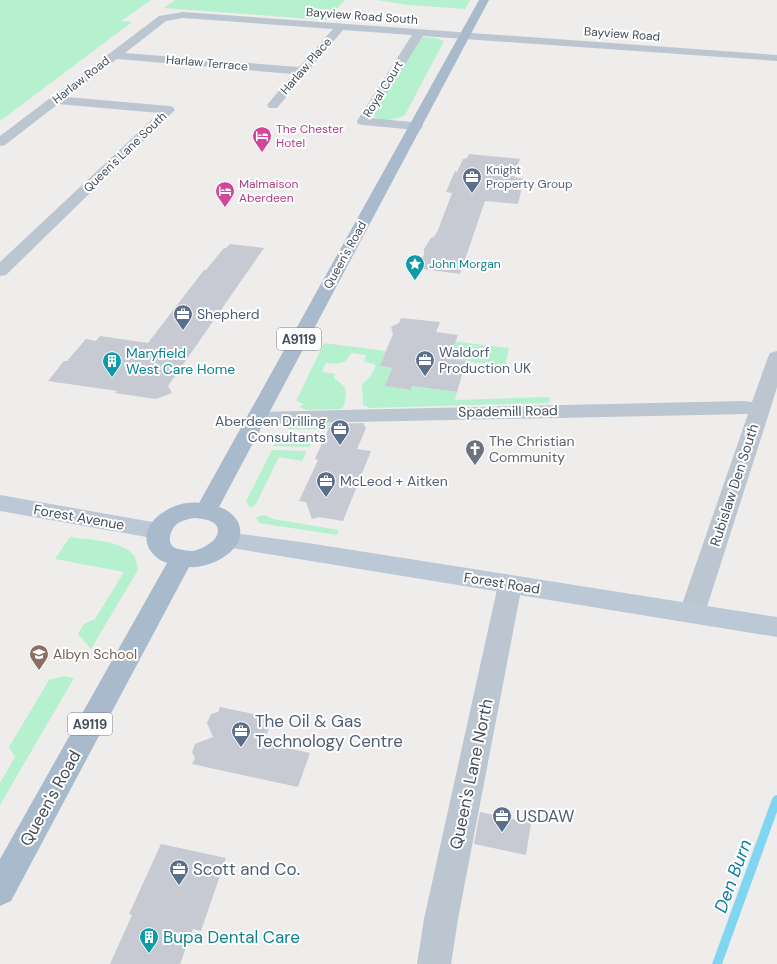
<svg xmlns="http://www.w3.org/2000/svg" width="777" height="964" font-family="'DM Sans',sans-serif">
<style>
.green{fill:#b6f1cf}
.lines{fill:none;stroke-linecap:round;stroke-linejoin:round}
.stream{fill:#80d5f1;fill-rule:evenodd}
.building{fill:#c7cad2}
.street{fill:#bbc6d0;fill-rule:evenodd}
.secondary{fill:#bdc8d7;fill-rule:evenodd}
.primary{fill:#a9bacd;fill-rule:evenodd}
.labels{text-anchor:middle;stroke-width:4;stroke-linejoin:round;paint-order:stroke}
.far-street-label{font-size:12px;fill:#434e5a;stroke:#fff}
.far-hotel-label{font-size:12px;fill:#b23c85;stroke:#fff;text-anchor:start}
.far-service-label{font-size:12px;fill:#4e5e75;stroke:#fff;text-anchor:start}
.far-culture-label{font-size:12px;fill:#0d838f;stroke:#fff;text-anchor:start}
.shield{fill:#fff;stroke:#7b838c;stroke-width:1}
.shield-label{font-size:13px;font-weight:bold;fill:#434e5a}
.service-label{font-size:14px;fill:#4e5e75;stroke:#fff;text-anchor:start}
.culture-label{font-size:14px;fill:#0d838f;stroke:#fff;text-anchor:start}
.street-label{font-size:14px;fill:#434e5a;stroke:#fff}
.worship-label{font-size:14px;fill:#5b616d;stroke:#fff;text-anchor:start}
.education-label{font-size:14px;fill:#785e54;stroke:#fff;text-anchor:start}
.near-service-label{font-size:17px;fill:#4e5e75;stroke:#fff;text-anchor:start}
.near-street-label{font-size:17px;fill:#434e5a;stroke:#fff}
.near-culture-label{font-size:17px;fill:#0d838f;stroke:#fff;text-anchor:start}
.near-water-label{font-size:18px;font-style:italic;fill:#057da5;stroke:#fff}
</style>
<rect width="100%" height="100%" fill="#efecec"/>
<!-- green -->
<g class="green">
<path d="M 0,0 L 151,0 L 121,21 L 132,22 L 0,121 Z"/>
<path d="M 175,0 L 345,0 L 326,20 L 164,8 Z"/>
<path d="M 376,0 L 470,0 L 465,9 L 409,5 Z"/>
<path d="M 422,37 L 436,38 L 444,41 L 405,115 C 396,120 381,123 372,115 Z"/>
<path d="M 248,179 L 270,181 L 264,190 L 241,187 Z"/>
<path d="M 442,340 L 509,348 L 505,366 L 448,359 Z"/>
<path d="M 324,343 L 386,351 L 380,366 L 392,368 L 386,386 L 411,390 L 412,386 L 457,392 L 455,400 L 550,397 L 549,403 L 370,408 L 363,405 L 362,384 L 370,377 L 376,366 L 374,364 L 364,362 L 366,355 L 351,353 C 346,365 338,364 326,363 L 322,372 L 335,374 L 334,378 L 345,387 L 346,394 L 344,406 L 341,409 L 307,410 L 299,407 L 304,404 L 296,401 Z"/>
<path d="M 326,422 L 332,424 L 332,429 L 288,429 L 291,424 Z"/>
<path d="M 281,441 L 312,441 L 309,447 L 273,446 L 275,442 Z"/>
<path d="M 272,450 L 307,451 L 302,461 L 279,457 L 256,504 L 250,508 L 246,501 Z"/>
<path d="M 265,515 L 273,519 L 339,530 L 337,535 L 259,523 L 256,517 Z"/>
<path d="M 70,537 C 88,540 125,540 135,557 C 136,561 137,566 138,570 L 91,649 L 78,634 L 84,624 L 95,619 L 124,572 L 55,559 Z"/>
<path d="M 64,676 L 74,678 L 0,805 L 0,783 L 15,757 L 9,747 L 49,680 Z"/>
</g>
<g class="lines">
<!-- stream -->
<path class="stream" d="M 777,795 L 777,812 L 722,964 L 712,964 L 772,799 L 774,796 Z"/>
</g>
<!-- building -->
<g class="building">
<path d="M 469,154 L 520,159 L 514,177 L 524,179 L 518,204 L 485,201 L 460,274 L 416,268 L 424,255 L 424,249 L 431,238 L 434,237 L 438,230 L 452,193 L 446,192 L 455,171 L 457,172 L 463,159 L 467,158 Z"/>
<path d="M 230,244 L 264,248 L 168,386 L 172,393 L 156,399 L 115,393 L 117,391 L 48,381 L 64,361 L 67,361 L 86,339 L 96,341 L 100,336 L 148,343 L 204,270 L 206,270 L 224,248 L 226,248 Z"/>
<path d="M 401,318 L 440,322 L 436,332 L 458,335 L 449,359 L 466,361 L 457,392 L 412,386 L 411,390 L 385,386 L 392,368 L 380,366 L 393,334 L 391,327 L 399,323 Z"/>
<path d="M 363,423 L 366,428 L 357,449 L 371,451 L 343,521 L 319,517 L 312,519 L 306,502 L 299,501 L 318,460 L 315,459 L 328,430 L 333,424 Z"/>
<path d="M 220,707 L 273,718 L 263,743 L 310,753 L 298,787 L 192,764 L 195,758 L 192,752 L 195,744 L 213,737 L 207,723 L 211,714 L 218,712 Z"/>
<path d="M 480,812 L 531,823 L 526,855 L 474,844 Z"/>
<path d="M 161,844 L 226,858 L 201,931 L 193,929 L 180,964 L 110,964 L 132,915 L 129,914 Z"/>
</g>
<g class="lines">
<!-- street -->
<g class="street">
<path d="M 183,12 L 777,55 L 777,61 L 423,36 L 371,118 L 421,123 L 423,126 L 421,129 L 416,130 L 363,125 L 358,124 L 357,121 L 412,35 L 343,30 L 277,108 L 269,108 L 267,105 L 293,74 L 117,59 L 67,97 L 169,106 L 173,107 L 175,110 L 6,275 L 0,276 L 0,262 L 159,113 L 58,104 L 5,145 L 0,146 L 0,136 L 159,16 ZM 183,18 L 333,29 L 299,67 L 125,53 L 166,21 Z"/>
<path d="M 777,351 L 777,387 L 770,410 L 705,613 L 701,620 L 692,623 L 683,620 L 679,613 L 748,414 L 256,424 L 249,422 L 246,418 L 249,414 L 256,412 L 744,401 L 752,402 L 768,357 L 770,353 Z"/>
<path d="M 510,576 L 519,579 L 522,585 L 458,919 L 451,964 L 417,964 L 424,919 L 498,585 L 501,579 Z"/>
</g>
<!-- secondary -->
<g class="secondary">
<path d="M 0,495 L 158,523 L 166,525 L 170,531 L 166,537 L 158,539 L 0,511 Z"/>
<path d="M 227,532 L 308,543 L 777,617 L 777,637 L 219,546 L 215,540 L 219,534 Z"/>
</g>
<!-- primary -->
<path class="primary" d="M 479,0 L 489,0 L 219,507 C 227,509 234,515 238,522 C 250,549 211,569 189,567 L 11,901 L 0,906 L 0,859 L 167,563 C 159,560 155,557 150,550 C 134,523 175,499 199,503 ZM 196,518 C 203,519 212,520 216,525 C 225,538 201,550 192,551 C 188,551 183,550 179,549 C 165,547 169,530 178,523 C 184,520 190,518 196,518 Z"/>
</g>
<!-- icons -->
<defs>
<g id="hotel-pin" transform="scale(1)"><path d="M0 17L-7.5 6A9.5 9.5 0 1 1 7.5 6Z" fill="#d1479c" stroke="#fff"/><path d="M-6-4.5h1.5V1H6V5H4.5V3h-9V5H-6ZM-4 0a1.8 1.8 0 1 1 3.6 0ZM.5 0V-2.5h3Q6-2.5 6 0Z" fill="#fff"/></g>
<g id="office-pin" transform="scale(1)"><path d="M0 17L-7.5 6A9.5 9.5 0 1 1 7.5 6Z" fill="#5c6f8a" stroke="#fff"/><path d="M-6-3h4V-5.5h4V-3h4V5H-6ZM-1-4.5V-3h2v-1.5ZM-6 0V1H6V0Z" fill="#fff"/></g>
<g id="sight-pin" transform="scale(1)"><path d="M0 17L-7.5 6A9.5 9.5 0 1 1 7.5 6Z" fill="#0f9aa8" stroke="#fff"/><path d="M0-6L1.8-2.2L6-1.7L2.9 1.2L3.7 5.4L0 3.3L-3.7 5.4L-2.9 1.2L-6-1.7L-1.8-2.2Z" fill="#fff"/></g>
<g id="building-pin" transform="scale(1)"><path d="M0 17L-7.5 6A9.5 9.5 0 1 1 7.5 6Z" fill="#0f9aa8" stroke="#fff"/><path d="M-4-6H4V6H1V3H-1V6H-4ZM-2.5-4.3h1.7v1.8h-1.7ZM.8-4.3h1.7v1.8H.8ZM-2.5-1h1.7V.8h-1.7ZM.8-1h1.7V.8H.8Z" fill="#fff"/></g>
<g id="church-pin" transform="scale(1)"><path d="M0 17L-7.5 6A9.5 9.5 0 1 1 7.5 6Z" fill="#6b7280" stroke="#fff"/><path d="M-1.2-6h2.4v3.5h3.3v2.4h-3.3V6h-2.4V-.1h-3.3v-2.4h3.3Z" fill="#fff"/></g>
<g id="school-pin" transform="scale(1)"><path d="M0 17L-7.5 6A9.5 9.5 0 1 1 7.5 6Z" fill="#8d6e63" stroke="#fff"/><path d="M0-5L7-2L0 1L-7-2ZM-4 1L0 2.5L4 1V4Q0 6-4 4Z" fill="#fff"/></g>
</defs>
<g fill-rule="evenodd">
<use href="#hotel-pin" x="262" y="136"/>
<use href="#office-pin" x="472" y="177"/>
<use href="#hotel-pin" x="225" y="191"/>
<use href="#sight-pin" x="415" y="264"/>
<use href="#office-pin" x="183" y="314"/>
<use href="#office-pin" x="425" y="360"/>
<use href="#building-pin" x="112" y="361"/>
<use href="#office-pin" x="340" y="429"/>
<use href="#church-pin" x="475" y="449"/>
<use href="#office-pin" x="326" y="481"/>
<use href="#school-pin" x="39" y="654"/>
<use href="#office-pin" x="241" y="731"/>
<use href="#office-pin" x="502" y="816"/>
<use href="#office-pin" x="179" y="869"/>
<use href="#building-pin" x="149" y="937"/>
</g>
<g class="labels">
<!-- far-street labels -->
<g class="far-street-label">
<text transform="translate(362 16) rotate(4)" y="4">Bayview Road South</text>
<text transform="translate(622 34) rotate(4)" y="4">Bayview Road</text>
<text transform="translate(207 63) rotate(5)" y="4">Harlaw Terrace</text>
<text transform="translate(306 66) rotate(-49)" y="4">Harlaw Place</text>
<text transform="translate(81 80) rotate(-38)" y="4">Harlaw Road</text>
<text transform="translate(383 89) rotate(-58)" y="4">Royal Court</text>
<text transform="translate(125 152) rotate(-44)" y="4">Queen's Lane South</text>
<text transform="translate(345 255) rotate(-61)" y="4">Queen's Road</text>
</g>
<!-- far-hotel labels -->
<g class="far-hotel-label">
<text x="276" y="133">The Chester<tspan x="276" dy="14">Hotel</tspan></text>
<text x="239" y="188">Malmaison<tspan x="239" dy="14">Aberdeen</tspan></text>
</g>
<!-- far-service labels -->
<g class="far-service-label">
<text x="486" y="174">Knight<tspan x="486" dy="14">Property Group</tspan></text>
</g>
<!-- far-culture labels -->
<g class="far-culture-label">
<text x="429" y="268">John Morgan</text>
</g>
<!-- shield labels -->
<g class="shield">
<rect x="277" y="328" width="44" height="22" rx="3"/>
<rect x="68" y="713" width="44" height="22" rx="3"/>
</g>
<g class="shield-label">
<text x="299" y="344">A9119</text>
<text x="90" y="729">A9119</text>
</g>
<!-- service labels -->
<g class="service-label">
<text x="197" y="319">Shepherd</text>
<text x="439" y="357">Waldorf<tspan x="439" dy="16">Production UK</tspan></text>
<text x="326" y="426" text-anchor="end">Aberdeen Drilling<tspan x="326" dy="16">Consultants</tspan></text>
<text x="340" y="486">McLeod + Aitken</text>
</g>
<!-- culture labels -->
<g class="culture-label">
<text x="126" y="358">Maryfield<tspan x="126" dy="16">West Care Home</tspan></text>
</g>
<!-- street labels -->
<g class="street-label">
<text transform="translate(508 411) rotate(-1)" y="5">Spademill Road</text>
<text transform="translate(734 485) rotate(-72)" y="5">Rubislaw Den South</text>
<text transform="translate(79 517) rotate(10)" y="5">Forest Avenue</text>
<text transform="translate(502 583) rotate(9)" y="5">Forest Road</text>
</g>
<!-- worship labels -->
<g class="worship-label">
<text x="489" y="446">The Christian<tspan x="489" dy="16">Community</tspan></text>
</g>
<!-- education labels -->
<g class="education-label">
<text x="53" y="659">Albyn School</text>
</g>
<!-- near-service labels -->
<g class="near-service-label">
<text x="255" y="727">The Oil &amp; Gas<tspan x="255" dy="20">Technology Centre</tspan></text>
<text x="516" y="822">USDAW</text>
<text x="193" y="875">Scott and Co.</text>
</g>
<!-- near-street labels -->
<g class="near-street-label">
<text transform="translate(471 774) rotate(-78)" y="6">Queen's Lane North</text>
<text transform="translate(50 798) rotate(-61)" y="6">Queen's Road</text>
</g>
<!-- near-culture labels -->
<g class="near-culture-label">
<text x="163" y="943">Bupa Dental Care</text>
</g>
<!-- near-water labels -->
<g class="near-water-label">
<text transform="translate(733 876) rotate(-70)" y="6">Den Burn</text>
</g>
</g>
</svg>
